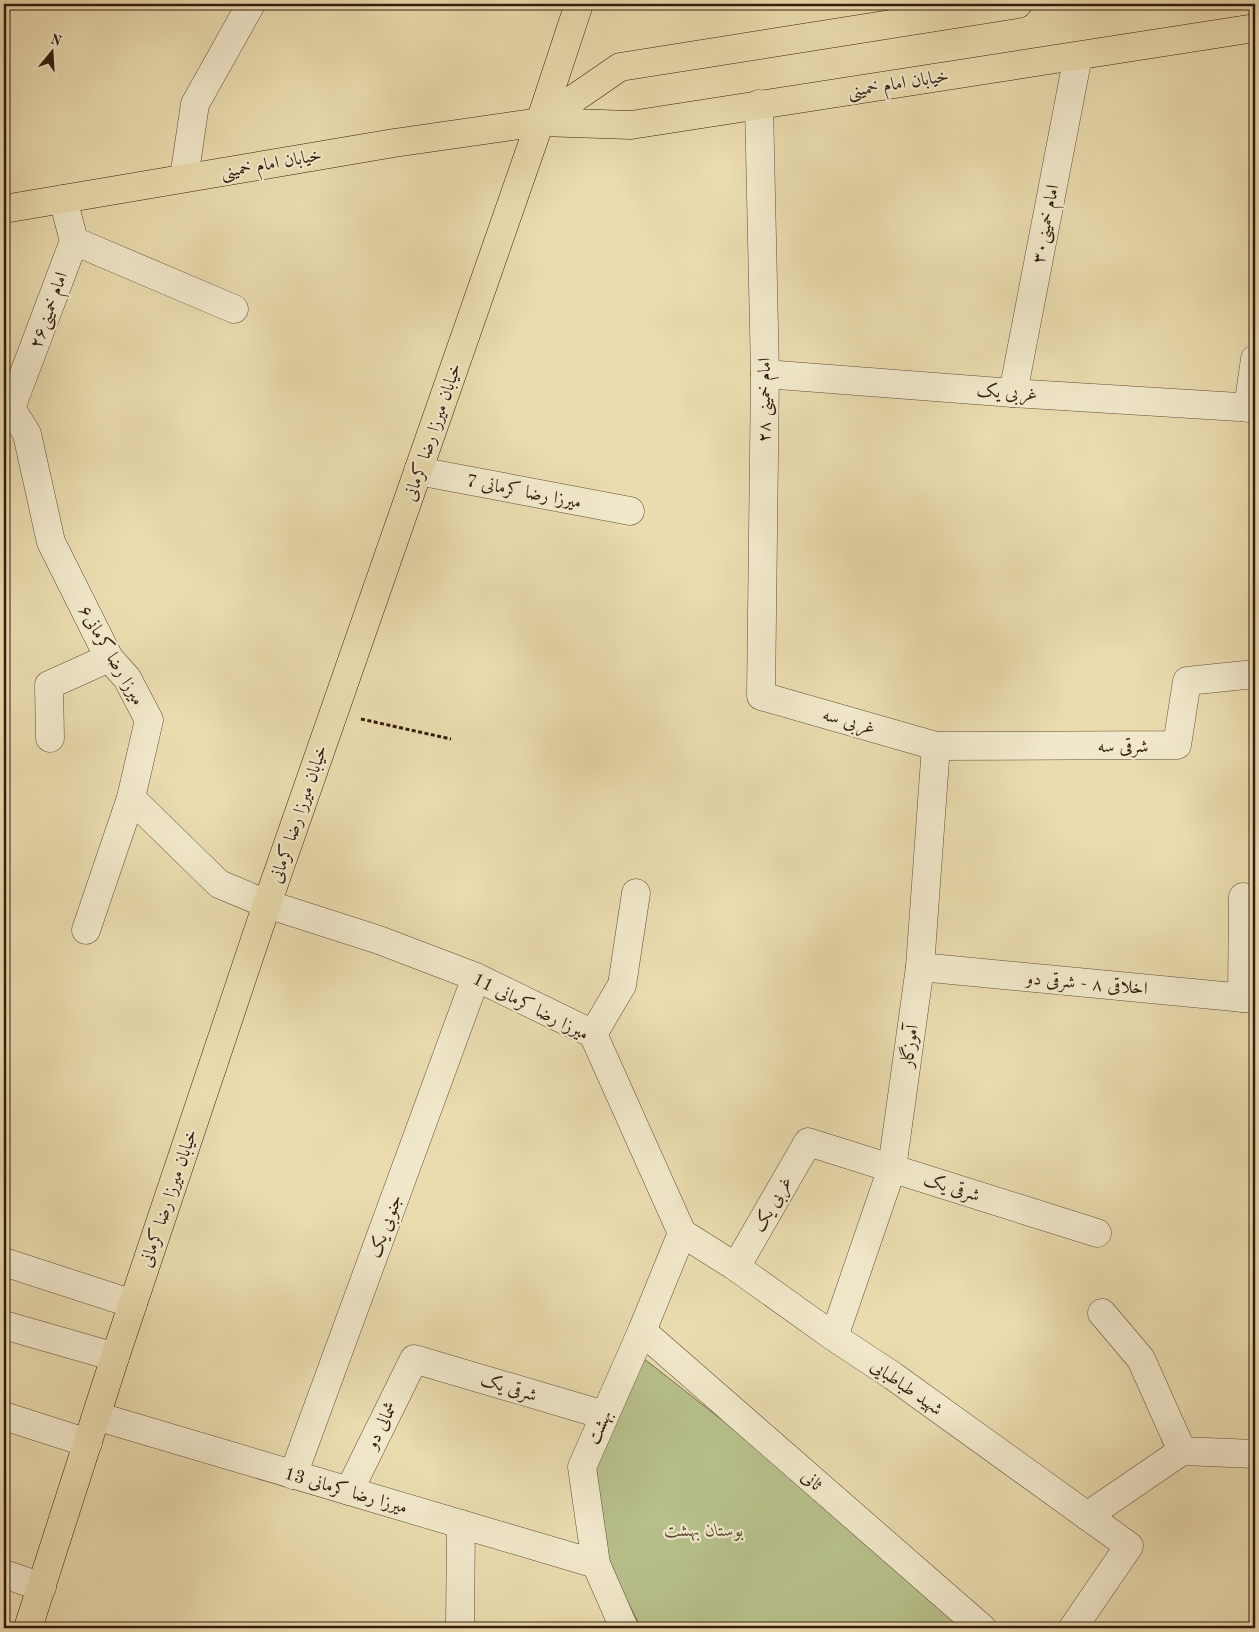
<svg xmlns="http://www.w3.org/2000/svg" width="1259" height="1632" font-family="'Old Standard TT',Amiri,serif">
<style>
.green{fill:#b7c08b;stroke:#766e4c}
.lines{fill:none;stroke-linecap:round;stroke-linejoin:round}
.minor-casing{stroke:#624c36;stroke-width:29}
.major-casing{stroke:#351c0e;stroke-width:29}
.path{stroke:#351c0e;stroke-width:3;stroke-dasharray:4 2.5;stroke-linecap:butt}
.minor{stroke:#f1e8cb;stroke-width:28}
.major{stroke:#eadcaf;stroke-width:28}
.labels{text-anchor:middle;stroke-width:4.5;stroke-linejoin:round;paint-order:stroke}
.street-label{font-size:18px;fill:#351c0e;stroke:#f1e8cb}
.park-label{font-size:18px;font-style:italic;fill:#5c4d34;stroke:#f1e8cb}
</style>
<rect width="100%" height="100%" fill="#eadcaf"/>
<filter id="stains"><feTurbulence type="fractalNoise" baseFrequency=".004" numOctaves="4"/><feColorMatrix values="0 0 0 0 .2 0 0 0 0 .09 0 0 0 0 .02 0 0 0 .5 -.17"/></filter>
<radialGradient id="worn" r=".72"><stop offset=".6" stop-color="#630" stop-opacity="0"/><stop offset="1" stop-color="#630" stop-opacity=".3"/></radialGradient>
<!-- green -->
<path class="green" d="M 643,1358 L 772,1459 L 967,1628 L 641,1628 L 613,1573 L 599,1518 L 594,1478 L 598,1455 Z"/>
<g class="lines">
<!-- minor casing -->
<g class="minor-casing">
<g id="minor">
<path d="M 759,104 L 765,374 L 761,696 L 936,746 L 1177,745 L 1187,681 L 1255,674"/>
<path d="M 184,178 L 195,104 L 251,4"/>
<path d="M 74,241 L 234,309"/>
<path d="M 765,374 L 1013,393 L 1255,408"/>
<path d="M 1013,393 L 1078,56"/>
<path d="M 4,399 L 11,408 L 27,434 L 51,542 L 109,658 L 127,678 L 149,720 L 131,798 L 219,884 L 267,904 L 379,940 L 476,977 L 593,1034 L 682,1233"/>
<path d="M 1248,408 L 1255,359"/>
<path d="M 4,418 L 11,408 L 74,241 L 63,199"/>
<path d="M 418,471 L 630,511"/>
<path d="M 50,738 L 49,685 L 109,658"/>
<path d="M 86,930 L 131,798"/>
<path d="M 920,967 L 1255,999"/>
<path d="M 1242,998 L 1243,897"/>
<path d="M 593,1034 L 622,985 L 636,893"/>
<path d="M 682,1233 L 736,1267 L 834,1337 L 893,1376 L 1129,1546 L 1073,1628"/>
<path d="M 4,1262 L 133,1304"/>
<path d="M 736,1267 L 808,1142 L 1097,1233"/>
<path d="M 1102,1313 L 1141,1359 L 1182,1451 L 1255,1454"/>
<path d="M 4,1325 L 115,1357"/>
<path d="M 642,1331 L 982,1628"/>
<path d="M 834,1337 L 892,1168 L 920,967 L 936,746"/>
<path d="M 4,1416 L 88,1443"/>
<path d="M 96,1416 L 596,1564"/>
<path d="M 293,1475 L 476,977"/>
<path d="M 349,1491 L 414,1359 L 604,1415"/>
<path d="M 1087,1516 L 1182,1451"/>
<path d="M 4,1574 L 42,1587"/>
<path d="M 460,1628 L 461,1524"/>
<path d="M 624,1628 L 596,1564 L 582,1467 L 642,1331 L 682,1233"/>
</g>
</g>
<!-- major casing -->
<g class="major-casing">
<g id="major">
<path d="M 540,122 L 620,67 L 1018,4"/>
<path d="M 4,209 L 394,143 L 540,122 L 631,125 L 1255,28"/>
<path d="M 28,1628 L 115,1357 L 267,904 L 540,122 L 579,4"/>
</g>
</g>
<!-- path -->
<path class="path" d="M 361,719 L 451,739"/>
<!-- minor -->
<use href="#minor" class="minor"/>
<!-- major -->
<use href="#major" class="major"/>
</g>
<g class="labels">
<!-- street labels -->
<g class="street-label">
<text transform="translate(898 83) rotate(-9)" y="6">خیابان امام خمینی</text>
<text transform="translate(271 163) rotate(-10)" y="6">خیابان امام خمینی</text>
<text transform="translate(1045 224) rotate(-79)" y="6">امام خمینی۳۰</text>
<text transform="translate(48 310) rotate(-70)" y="6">امام خمینی۲۶</text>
<text transform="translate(1007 392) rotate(4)" y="6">غربی یک</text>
<text transform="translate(764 400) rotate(-90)" y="6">امام خمینی ۲۸</text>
<text transform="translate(432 432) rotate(-71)" y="6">خیابان میرزا رضا کرمانی</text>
<text transform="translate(524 491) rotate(11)" y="6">میرزا رضا کرمانی 7</text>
<text transform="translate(112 655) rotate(60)" y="6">میرزا رضا کرمانی۶</text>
<text transform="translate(849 721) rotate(16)" y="6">غربی سه</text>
<text x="1123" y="752">شرقی سه</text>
<text transform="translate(298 814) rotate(-71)" y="6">خیابان میرزا رضا کرمانی</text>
<text transform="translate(1087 983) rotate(5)" y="6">اخلاقی ۸ - شرقی دو</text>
<text transform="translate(531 1006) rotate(27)" y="6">میرزا رضا کرمانی 11</text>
<text transform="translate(909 1046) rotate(-82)" y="6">آموزگار</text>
<text transform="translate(952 1187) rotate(17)" y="6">شرقی یک</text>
<text transform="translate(168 1198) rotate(-71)" y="6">خیابان میرزا رضا کرمانی</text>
<text transform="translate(772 1204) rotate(-60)" y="6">غربی یک</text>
<text transform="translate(385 1226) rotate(-70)" y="6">جنوبی یک</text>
<text transform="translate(509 1387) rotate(17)" y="6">شرقی یک</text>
<text transform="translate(907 1387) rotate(35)" y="6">شهید طباطبایی</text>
<text transform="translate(381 1425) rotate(-64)" y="6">شمالی دو</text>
<text transform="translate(599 1427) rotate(-66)" y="6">بهشت</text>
<text transform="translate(812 1480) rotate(41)" y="6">ثانی</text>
<text transform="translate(346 1490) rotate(16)" y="6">میرزا رضا کرمانی 13</text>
</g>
<!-- park labels -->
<g class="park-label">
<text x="704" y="1536">بوستان بهشت</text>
</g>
</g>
<!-- margin -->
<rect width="1259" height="1632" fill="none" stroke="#eadcaf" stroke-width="20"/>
<rect x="5" y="5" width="1249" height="1622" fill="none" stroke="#351c0e" stroke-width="2.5"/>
<rect x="10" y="10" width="1239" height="1612" fill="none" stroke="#351c0e"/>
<!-- north arrow -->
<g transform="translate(52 52) rotate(18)" stroke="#f1e8cb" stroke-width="4" paint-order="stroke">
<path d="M0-4L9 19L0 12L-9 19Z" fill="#351c0e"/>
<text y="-8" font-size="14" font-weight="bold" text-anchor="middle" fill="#351c0e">N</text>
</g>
<rect width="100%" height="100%" filter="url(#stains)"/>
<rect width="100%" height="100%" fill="url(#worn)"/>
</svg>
